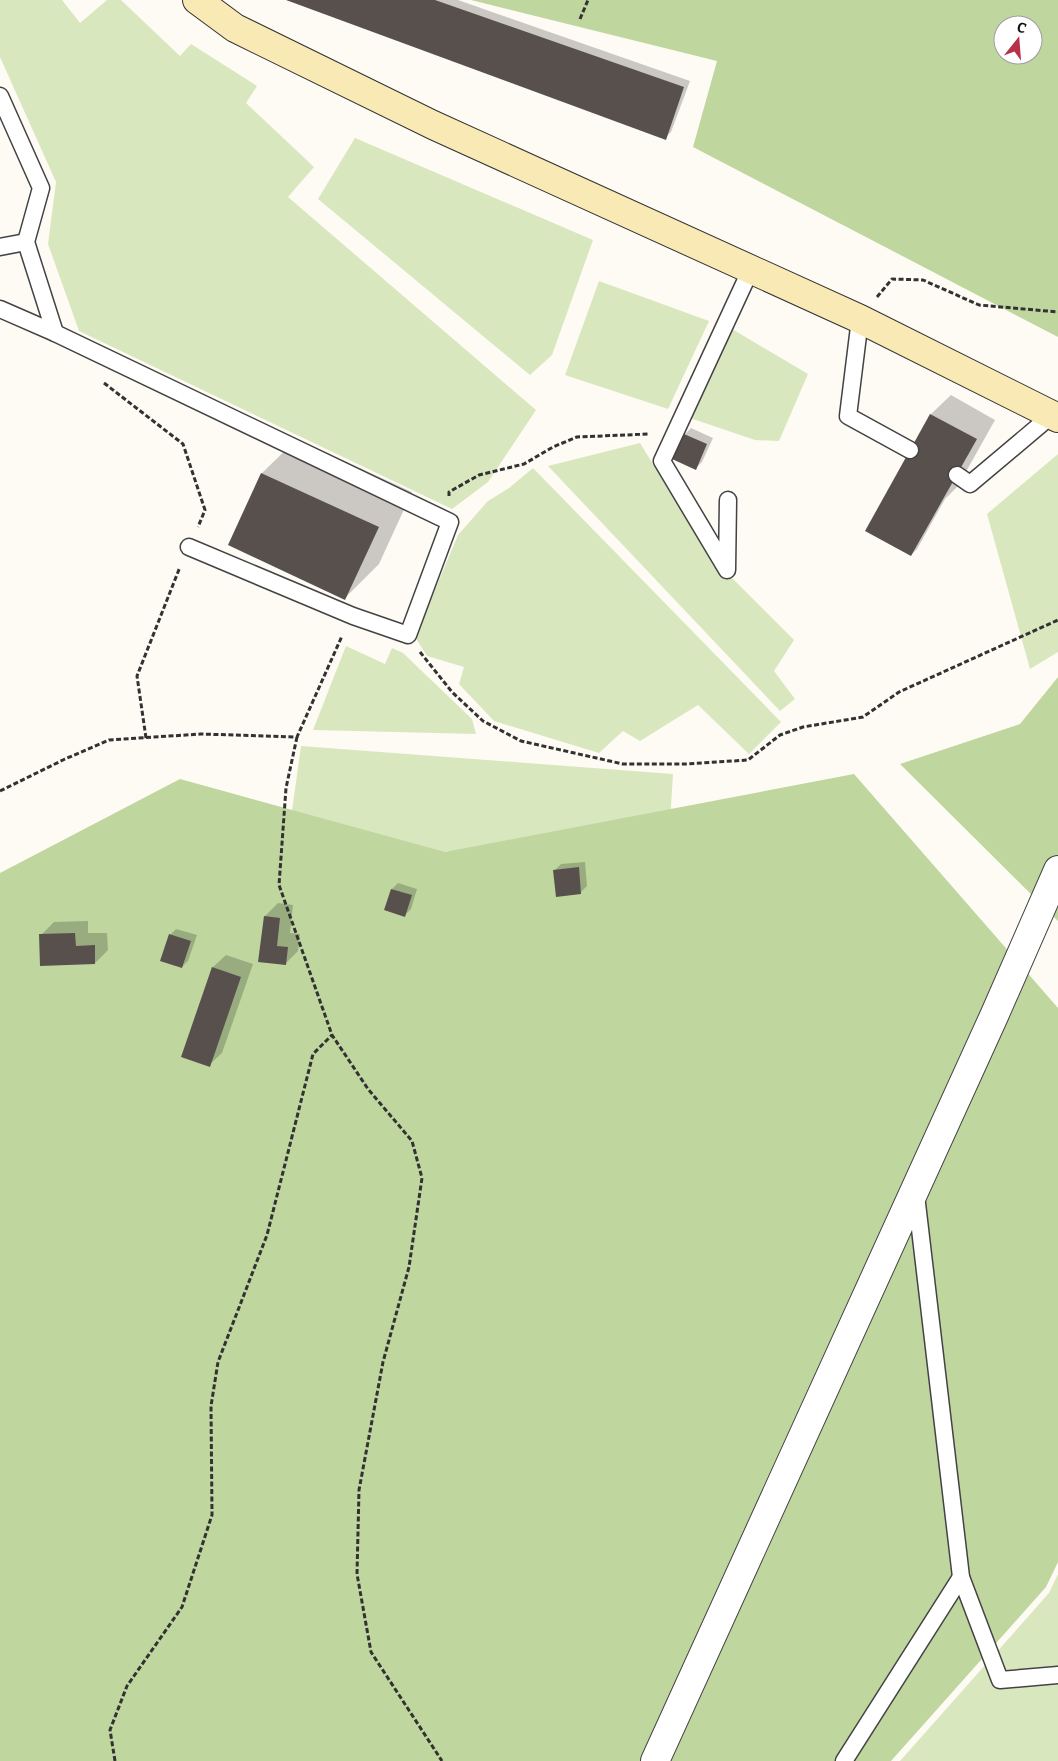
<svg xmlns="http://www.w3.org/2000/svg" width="1058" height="1761" font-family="Bitter,serif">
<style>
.green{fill:#d9e7bf}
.forest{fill:#bfd79f;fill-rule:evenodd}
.shadow{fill:#0003}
.building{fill:#58504d}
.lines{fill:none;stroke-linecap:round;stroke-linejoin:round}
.lane-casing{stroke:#434343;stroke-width:19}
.street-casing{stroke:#434343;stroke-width:30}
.secondary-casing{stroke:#323232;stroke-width:30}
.path{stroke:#323232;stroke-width:3;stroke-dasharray:5 2.5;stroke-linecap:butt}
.lane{stroke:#fff;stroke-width:16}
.street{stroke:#fff;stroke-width:28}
.secondary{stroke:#f9e9b4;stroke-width:28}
</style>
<rect width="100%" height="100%" fill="#fefbf4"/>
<!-- green -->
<g class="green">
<path d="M 0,0 L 62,0 L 80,23 L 107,0 L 121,0 L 180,56 L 191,44 L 257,86 L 246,103 L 314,167 L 288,197 L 536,410 L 488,482 L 452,509 L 79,331 L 48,244 L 56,182 L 0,57 Z"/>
<path d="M 355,138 L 593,240 L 552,355 L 530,375 L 318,199 Z"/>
<path d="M 599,281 L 709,321 L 668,409 L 565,375 Z"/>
<path d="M 732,329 L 808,374 L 779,441 L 755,440 L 690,418 Z"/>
<path d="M 640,443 L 708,554 L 794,640 L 774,671 L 795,699 L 780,711 L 548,466 Z"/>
<path d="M 1058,454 L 1058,652 L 1030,669 L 987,514 Z"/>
<path d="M 533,468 L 781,722 L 749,754 L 698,705 L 640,741 L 623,731 L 599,753 L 494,721 L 459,684 L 464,667 L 427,656 L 415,637 L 458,535 L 488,501 L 509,488 Z"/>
<path d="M 346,646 L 385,664 L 392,648 L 403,653 L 472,719 L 476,734 L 313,730 Z"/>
<path d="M 301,746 L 673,774 L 669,839 L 285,861 Z"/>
<path d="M 1058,1574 L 1058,1761 L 900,1761 L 1049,1593 Z"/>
</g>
<!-- forest -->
<g class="forest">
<path d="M 471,0 L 1058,0 L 1058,337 L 693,147 L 717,61 ZM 1003,25 L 1033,25 L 1033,55 L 1003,55 Z"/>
<path d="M 1058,677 L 1058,921 L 900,764 L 1020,724 Z"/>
<path d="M 854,774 L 1058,1008 L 1058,1562 L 1046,1587 L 891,1761 L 0,1761 L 0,873 L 180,779 L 445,852 Z"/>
</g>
<!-- shadow -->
<g class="shadow">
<path d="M 289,0 L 458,0 L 690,81 L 671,132 L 665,138 Z"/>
<path d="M 951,395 L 995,420 L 958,486 L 945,499 L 917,549 L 911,555 L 867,530 L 931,414 Z"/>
<path d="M 691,428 L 713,438 L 702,462 L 696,468 L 685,434 Z"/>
<path d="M 297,439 L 412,492 L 379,564 L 345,598 L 229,544 L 262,473 Z"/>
<path d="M 585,862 L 587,886 L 581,892 L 555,870 L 561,864 Z"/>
<path d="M 398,883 L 417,889 L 411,909 L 405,915 L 392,889 Z"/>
<path d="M 278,903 L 293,905 L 290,933 L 300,934 L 298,951 L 285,964 L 260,961 L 265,916 Z"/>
<path d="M 88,921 L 88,933 L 107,933 L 108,950 L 95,963 L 41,935 L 54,922 Z"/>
<path d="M 176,929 L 197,935 L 188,961 L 182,967 L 170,935 Z"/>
<path d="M 226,955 L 253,964 L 222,1053 L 209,1065 L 213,967 Z"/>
</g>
<!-- building -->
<g class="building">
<path d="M 286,0 L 435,0 L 684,87 L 666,140 Z"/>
<path d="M 930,414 L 977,439 L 911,556 L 865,531 Z"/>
<path d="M 684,434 L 707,444 L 696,470 L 672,459 Z"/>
<path d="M 261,473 L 379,527 L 345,600 L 228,545 Z"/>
<path d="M 579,867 L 581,894 L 556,897 L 553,870 Z"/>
<path d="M 391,889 L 412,895 L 405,917 L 384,910 Z"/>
<path d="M 264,916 L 280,918 L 277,946 L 288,947 L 286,965 L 258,962 Z"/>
<path d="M 75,933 L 76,946 L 95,945 L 95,964 L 40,966 L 39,934 Z"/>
<path d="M 169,934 L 191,941 L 182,968 L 160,961 Z"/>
<path d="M 212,967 L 241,977 L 210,1067 L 181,1057 Z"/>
</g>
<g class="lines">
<!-- lane casing -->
<g class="lane-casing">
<g id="lane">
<path d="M 0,96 L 41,188 L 26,242 L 55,333"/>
<path d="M 0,247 L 26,242"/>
<path d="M 0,309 L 55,333 L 450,522 L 408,635 L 353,616 L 189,547"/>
<path d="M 860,319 L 848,416 L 910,450"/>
<path d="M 957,475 L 970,484 L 1052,415"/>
<path d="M 728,500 L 727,570 L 662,461 L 750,271"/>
<path d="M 916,1195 L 961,1577 L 1000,1680 L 1058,1675"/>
<path d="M 844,1761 L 961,1577"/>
</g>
</g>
<!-- street casing -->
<g class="street-casing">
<path id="street" d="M 655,1761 L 994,1016 L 1058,870"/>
</g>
<!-- secondary casing -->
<g class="secondary-casing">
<path id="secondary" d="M 197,0 L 235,28 L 433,125 L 860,319 L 1058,418"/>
</g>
<!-- path -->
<g class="path">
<path d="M 580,19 L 588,0"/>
<path d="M 877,297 L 892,279 L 923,280 L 979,305 L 1058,312"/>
<path d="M 104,383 L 183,444 L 205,510 L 198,527"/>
<path d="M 449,496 L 449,492 L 479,475 L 524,464 L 553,447 L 577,437 L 649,434"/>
<path d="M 420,652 L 452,692 L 483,721 L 521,741 L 623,764 L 686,764 L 748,760 L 780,735 L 803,727 L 863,717 L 899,692 L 1058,620"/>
<path d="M 297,737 L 286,788 L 279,885 L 332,1035 L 368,1089 L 412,1141 L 422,1178 L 409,1267 L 383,1362 L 359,1490 L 357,1574 L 371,1652 L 442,1761"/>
<path d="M 146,738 L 137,676 L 180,567"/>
<path d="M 0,791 L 65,759 L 109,740 L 201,734 L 297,737 L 342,636"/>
<path d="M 115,1761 L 110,1730 L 127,1686 L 182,1607 L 212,1515 L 211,1406 L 218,1362 L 267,1235 L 313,1054 L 332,1035"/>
</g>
<!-- lane -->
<use href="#lane" class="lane"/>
<!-- street -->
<use href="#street" class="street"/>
<!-- secondary -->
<use href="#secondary" class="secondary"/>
</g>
<!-- north arrow -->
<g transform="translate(1018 40) rotate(17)"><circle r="24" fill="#ffffff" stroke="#9f9f9f"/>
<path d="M0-4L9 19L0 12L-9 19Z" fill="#b73148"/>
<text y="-8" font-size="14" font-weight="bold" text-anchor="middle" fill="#101010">С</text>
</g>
</svg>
